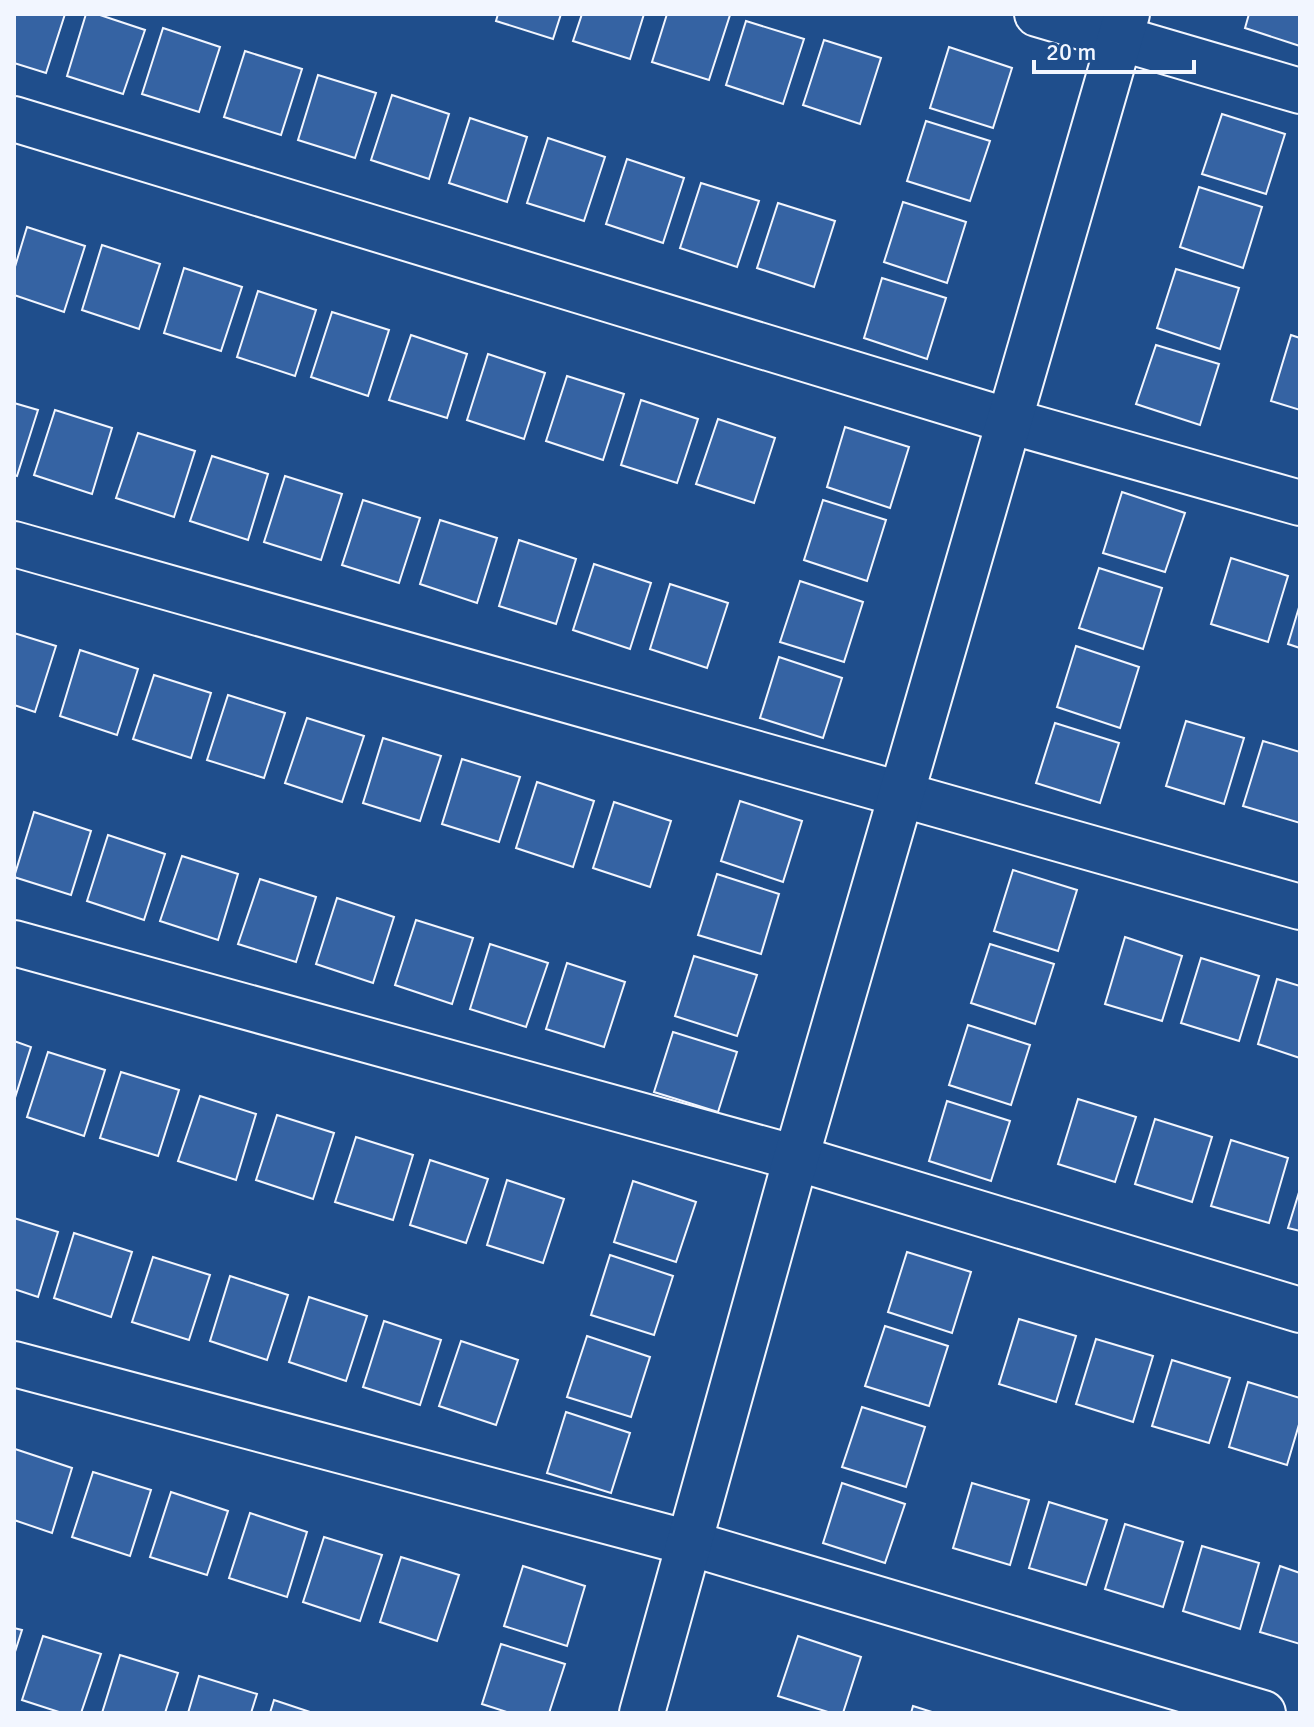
<svg xmlns="http://www.w3.org/2000/svg" width="1314" height="1727" font-family="Signika,sans-serif">
<style>
.building{fill:#3563a3;stroke:#f2f6ff;stroke-width:2}
.lines{fill:none;stroke-linecap:round;stroke-linejoin:round}
.street-casing{stroke:#f2f6ff;stroke-width:48}
.street{stroke:#1f4e8c;stroke-width:44}
</style>
<rect width="100%" height="100%" fill="#1f4e8c"/>
<!-- building -->
<g class="building">
<path d="M 14,14 L 65,14 L 46,73 L 14,63 Z"/>
<path d="M 86,14 L 97,14 L 145,30 L 123,94 L 67,76 Z"/>
<path d="M 498,14 L 561,14 L 553,39 L 496,21 Z"/>
<path d="M 582,14 L 644,14 L 630,59 L 573,41 Z"/>
<path d="M 667,14 L 730,15 L 709,80 L 652,62 Z"/>
<path d="M 1249,14 L 1300,14 L 1300,46 L 1245,28 Z"/>
<path d="M 746,21 L 804,39 L 783,104 L 726,85 Z"/>
<path d="M 163,28 L 220,47 L 199,112 L 142,94 Z"/>
<path d="M 824,40 L 881,58 L 860,124 L 803,105 Z"/>
<path d="M 949,47 L 1012,68 L 993,128 L 930,108 Z"/>
<path d="M 245,51 L 302,69 L 281,135 L 224,117 Z"/>
<path d="M 318,75 L 376,93 L 355,158 L 298,140 Z"/>
<path d="M 392,95 L 449,114 L 429,179 L 371,160 Z"/>
<path d="M 1222,114 L 1285,134 L 1266,194 L 1202,174 Z"/>
<path d="M 470,118 L 527,137 L 507,202 L 449,183 Z"/>
<path d="M 926,121 L 990,141 L 970,201 L 907,181 Z"/>
<path d="M 548,138 L 605,157 L 584,221 L 527,203 Z"/>
<path d="M 627,159 L 684,178 L 663,243 L 606,224 Z"/>
<path d="M 701,183 L 759,201 L 737,267 L 680,248 Z"/>
<path d="M 1199,187 L 1262,207 L 1243,268 L 1180,247 Z"/>
<path d="M 903,202 L 966,222 L 947,283 L 884,262 Z"/>
<path d="M 778,203 L 835,221 L 814,287 L 757,268 Z"/>
<path d="M 27,227 L 85,246 L 64,312 L 14,295 L 14,270 Z"/>
<path d="M 102,245 L 160,264 L 139,329 L 82,310 Z"/>
<path d="M 184,268 L 242,287 L 221,351 L 164,333 Z"/>
<path d="M 1176,269 L 1239,288 L 1220,349 L 1157,328 Z"/>
<path d="M 882,278 L 946,298 L 927,359 L 864,338 Z"/>
<path d="M 258,291 L 316,310 L 295,376 L 237,357 Z"/>
<path d="M 332,312 L 389,330 L 368,396 L 311,377 Z"/>
<path d="M 411,335 L 467,354 L 447,418 L 389,400 Z"/>
<path d="M 1291,335 L 1300,338 L 1300,410 L 1271,401 Z"/>
<path d="M 1156,345 L 1219,364 L 1200,425 L 1136,404 Z"/>
<path d="M 488,354 L 545,373 L 524,439 L 467,420 Z"/>
<path d="M 567,376 L 624,394 L 603,460 L 546,441 Z"/>
<path d="M 641,400 L 698,419 L 677,483 L 621,465 Z"/>
<path d="M 14,403 L 38,410 L 17,476 L 14,475 Z"/>
<path d="M 55,410 L 112,428 L 92,494 L 34,475 Z"/>
<path d="M 718,419 L 775,438 L 754,503 L 696,484 Z"/>
<path d="M 845,427 L 909,447 L 890,508 L 827,487 Z"/>
<path d="M 138,433 L 195,451 L 174,517 L 116,498 Z"/>
<path d="M 212,456 L 268,474 L 248,540 L 190,521 Z"/>
<path d="M 285,476 L 342,494 L 321,560 L 264,542 Z"/>
<path d="M 1122,492 L 1185,513 L 1165,572 L 1103,553 Z"/>
<path d="M 363,500 L 420,518 L 399,583 L 342,565 Z"/>
<path d="M 823,500 L 886,520 L 867,581 L 804,560 Z"/>
<path d="M 440,520 L 497,538 L 477,603 L 420,584 Z"/>
<path d="M 519,540 L 576,559 L 556,624 L 499,606 Z"/>
<path d="M 1231,558 L 1288,576 L 1268,642 L 1211,624 Z"/>
<path d="M 594,564 L 651,583 L 630,649 L 573,630 Z"/>
<path d="M 1099,568 L 1162,588 L 1143,649 L 1079,628 Z"/>
<path d="M 800,581 L 863,602 L 844,662 L 780,642 Z"/>
<path d="M 670,584 L 728,603 L 707,668 L 650,649 Z"/>
<path d="M 1300,604 L 1300,648 L 1288,644 Z"/>
<path d="M 14,633 L 56,646 L 35,712 L 14,705 Z"/>
<path d="M 1076,646 L 1139,667 L 1120,728 L 1057,707 Z"/>
<path d="M 80,650 L 138,669 L 117,735 L 60,716 Z"/>
<path d="M 779,657 L 842,678 L 823,738 L 760,718 Z"/>
<path d="M 154,675 L 211,693 L 191,758 L 133,739 Z"/>
<path d="M 228,695 L 285,713 L 264,778 L 207,760 Z"/>
<path d="M 307,718 L 364,736 L 342,802 L 285,783 Z"/>
<path d="M 1186,721 L 1244,738 L 1224,804 L 1166,786 Z"/>
<path d="M 1055,723 L 1119,743 L 1100,803 L 1036,783 Z"/>
<path d="M 383,738 L 441,756 L 420,821 L 363,803 Z"/>
<path d="M 1263,741 L 1300,752 L 1300,823 L 1243,806 Z"/>
<path d="M 462,759 L 520,777 L 499,842 L 442,824 Z"/>
<path d="M 537,782 L 594,801 L 573,867 L 516,848 Z"/>
<path d="M 740,801 L 802,821 L 783,882 L 721,861 Z"/>
<path d="M 614,802 L 671,821 L 650,887 L 593,868 Z"/>
<path d="M 34,812 L 91,831 L 71,895 L 14,877 Z"/>
<path d="M 108,835 L 165,854 L 144,920 L 87,901 Z"/>
<path d="M 182,856 L 238,874 L 218,940 L 160,921 Z"/>
<path d="M 1013,870 L 1077,890 L 1058,951 L 994,931 Z"/>
<path d="M 717,874 L 779,894 L 761,954 L 698,935 Z"/>
<path d="M 260,879 L 316,897 L 296,962 L 238,944 Z"/>
<path d="M 337,898 L 394,917 L 373,983 L 316,964 Z"/>
<path d="M 416,920 L 473,938 L 452,1004 L 395,985 Z"/>
<path d="M 1125,937 L 1182,956 L 1162,1021 L 1105,1004 Z"/>
<path d="M 490,944 L 548,963 L 526,1027 L 470,1009 Z"/>
<path d="M 990,944 L 1054,964 L 1035,1024 L 971,1003 Z"/>
<path d="M 694,956 L 757,975 L 737,1036 L 675,1016 Z"/>
<path d="M 1201,958 L 1259,976 L 1239,1041 L 1181,1023 Z"/>
<path d="M 567,963 L 625,982 L 604,1047 L 546,1029 Z"/>
<path d="M 1277,979 L 1300,986 L 1300,1058 L 1258,1044 Z"/>
<path d="M 968,1025 L 1030,1045 L 1011,1105 L 949,1085 Z"/>
<path d="M 673,1032 L 737,1052 L 718,1112 L 654,1092 Z"/>
<path d="M 14,1041 L 31,1047 L 14,1101 Z"/>
<path d="M 48,1052 L 105,1070 L 84,1136 L 27,1117 Z"/>
<path d="M 121,1072 L 179,1090 L 158,1156 L 100,1138 Z"/>
<path d="M 200,1096 L 256,1114 L 236,1180 L 178,1161 Z"/>
<path d="M 1078,1099 L 1136,1117 L 1115,1182 L 1058,1164 Z"/>
<path d="M 947,1101 L 1010,1121 L 991,1181 L 929,1161 Z"/>
<path d="M 277,1115 L 334,1133 L 313,1199 L 256,1180 Z"/>
<path d="M 1155,1119 L 1212,1137 L 1192,1202 L 1135,1184 Z"/>
<path d="M 356,1137 L 413,1155 L 393,1220 L 335,1202 Z"/>
<path d="M 1231,1140 L 1288,1158 L 1269,1223 L 1211,1206 Z"/>
<path d="M 430,1160 L 488,1179 L 466,1243 L 410,1225 Z"/>
<path d="M 507,1180 L 564,1199 L 543,1263 L 487,1245 Z"/>
<path d="M 633,1181 L 696,1202 L 676,1262 L 614,1242 Z"/>
<path d="M 1300,1189 L 1300,1231 L 1288,1228 Z"/>
<path d="M 14,1218 L 58,1232 L 38,1297 L 14,1289 Z"/>
<path d="M 74,1233 L 132,1252 L 111,1317 L 54,1298 Z"/>
<path d="M 907,1252 L 971,1272 L 952,1333 L 888,1312 Z"/>
<path d="M 610,1255 L 673,1276 L 654,1335 L 591,1315 Z"/>
<path d="M 153,1257 L 210,1275 L 189,1340 L 132,1322 Z"/>
<path d="M 230,1276 L 288,1295 L 267,1360 L 210,1341 Z"/>
<path d="M 309,1297 L 367,1316 L 346,1381 L 289,1362 Z"/>
<path d="M 1019,1319 L 1076,1336 L 1056,1402 L 999,1384 Z"/>
<path d="M 384,1321 L 441,1340 L 420,1405 L 363,1387 Z"/>
<path d="M 885,1326 L 948,1346 L 929,1406 L 865,1386 Z"/>
<path d="M 587,1336 L 650,1357 L 631,1417 L 567,1397 Z"/>
<path d="M 1096,1339 L 1153,1356 L 1133,1422 L 1076,1404 Z"/>
<path d="M 461,1341 L 518,1360 L 496,1425 L 439,1406 Z"/>
<path d="M 1172,1360 L 1230,1378 L 1209,1443 L 1152,1426 Z"/>
<path d="M 1248,1382 L 1300,1398 L 1300,1421 L 1287,1465 L 1229,1447 Z"/>
<path d="M 862,1407 L 925,1427 L 906,1487 L 842,1467 Z"/>
<path d="M 566,1412 L 630,1433 L 611,1493 L 547,1473 Z"/>
<path d="M 15,1449 L 72,1468 L 52,1533 L 14,1520 Z"/>
<path d="M 93,1472 L 151,1490 L 130,1556 L 72,1537 Z"/>
<path d="M 842,1483 L 905,1504 L 885,1563 L 823,1543 Z"/>
<path d="M 972,1483 L 1029,1500 L 1010,1565 L 953,1548 Z"/>
<path d="M 171,1492 L 228,1511 L 207,1575 L 150,1557 Z"/>
<path d="M 1049,1502 L 1107,1520 L 1086,1585 L 1029,1568 Z"/>
<path d="M 250,1513 L 307,1532 L 287,1597 L 229,1578 Z"/>
<path d="M 1125,1524 L 1183,1542 L 1163,1607 L 1105,1589 Z"/>
<path d="M 324,1537 L 382,1555 L 360,1621 L 303,1602 Z"/>
<path d="M 1202,1546 L 1259,1563 L 1240,1629 L 1183,1611 Z"/>
<path d="M 401,1557 L 459,1575 L 437,1641 L 380,1622 Z"/>
<path d="M 523,1566 L 585,1586 L 567,1646 L 504,1626 Z"/>
<path d="M 1280,1566 L 1300,1573 L 1300,1644 L 1260,1632 Z"/>
<path d="M 14,1628 L 22,1630 L 14,1655 Z"/>
<path d="M 43,1636 L 101,1654 L 81,1713 L 62,1713 L 22,1700 Z"/>
<path d="M 798,1636 L 861,1657 L 843,1713 L 831,1713 L 778,1696 Z"/>
<path d="M 501,1644 L 565,1664 L 549,1713 L 510,1713 L 482,1704 Z"/>
<path d="M 120,1655 L 178,1673 L 165,1713 L 102,1713 Z"/>
<path d="M 199,1676 L 257,1694 L 251,1713 L 188,1713 Z"/>
<path d="M 274,1700 L 313,1713 L 270,1713 Z"/>
<path d="M 913,1706 L 935,1713 L 911,1713 Z"/>
</g>
<g class="lines">
<!-- street casing -->
<g class="street-casing">
<g id="street">
<path d="M 1037,14 L 1300,91"/>
<path d="M 14,119 L 1009,421 L 1300,503"/>
<path d="M 14,544 L 1300,907"/>
<path d="M 14,943 L 796,1158 L 1300,1310"/>
<path d="M 14,1364 L 689,1543 L 1263,1713"/>
<path d="M 642,1713 L 796,1158 L 1127,14"/>
</g>
</g>
<!-- street -->
<use href="#street" class="street"/>
</g>
<!-- border -->
<rect width="1314" height="1727" fill="none" stroke="#f2f6ff" stroke-width="32"/>
<!-- scale -->
<path d="M1034 60v12h160v-12" fill="none" stroke="#f2f6ff" stroke-width="4"/>
<text x="1046" y="60" font-size="24" fill="#f2f6ff" stroke="#1f4e8c" stroke-width="6" paint-order="stroke">20 m</text>
</svg>
